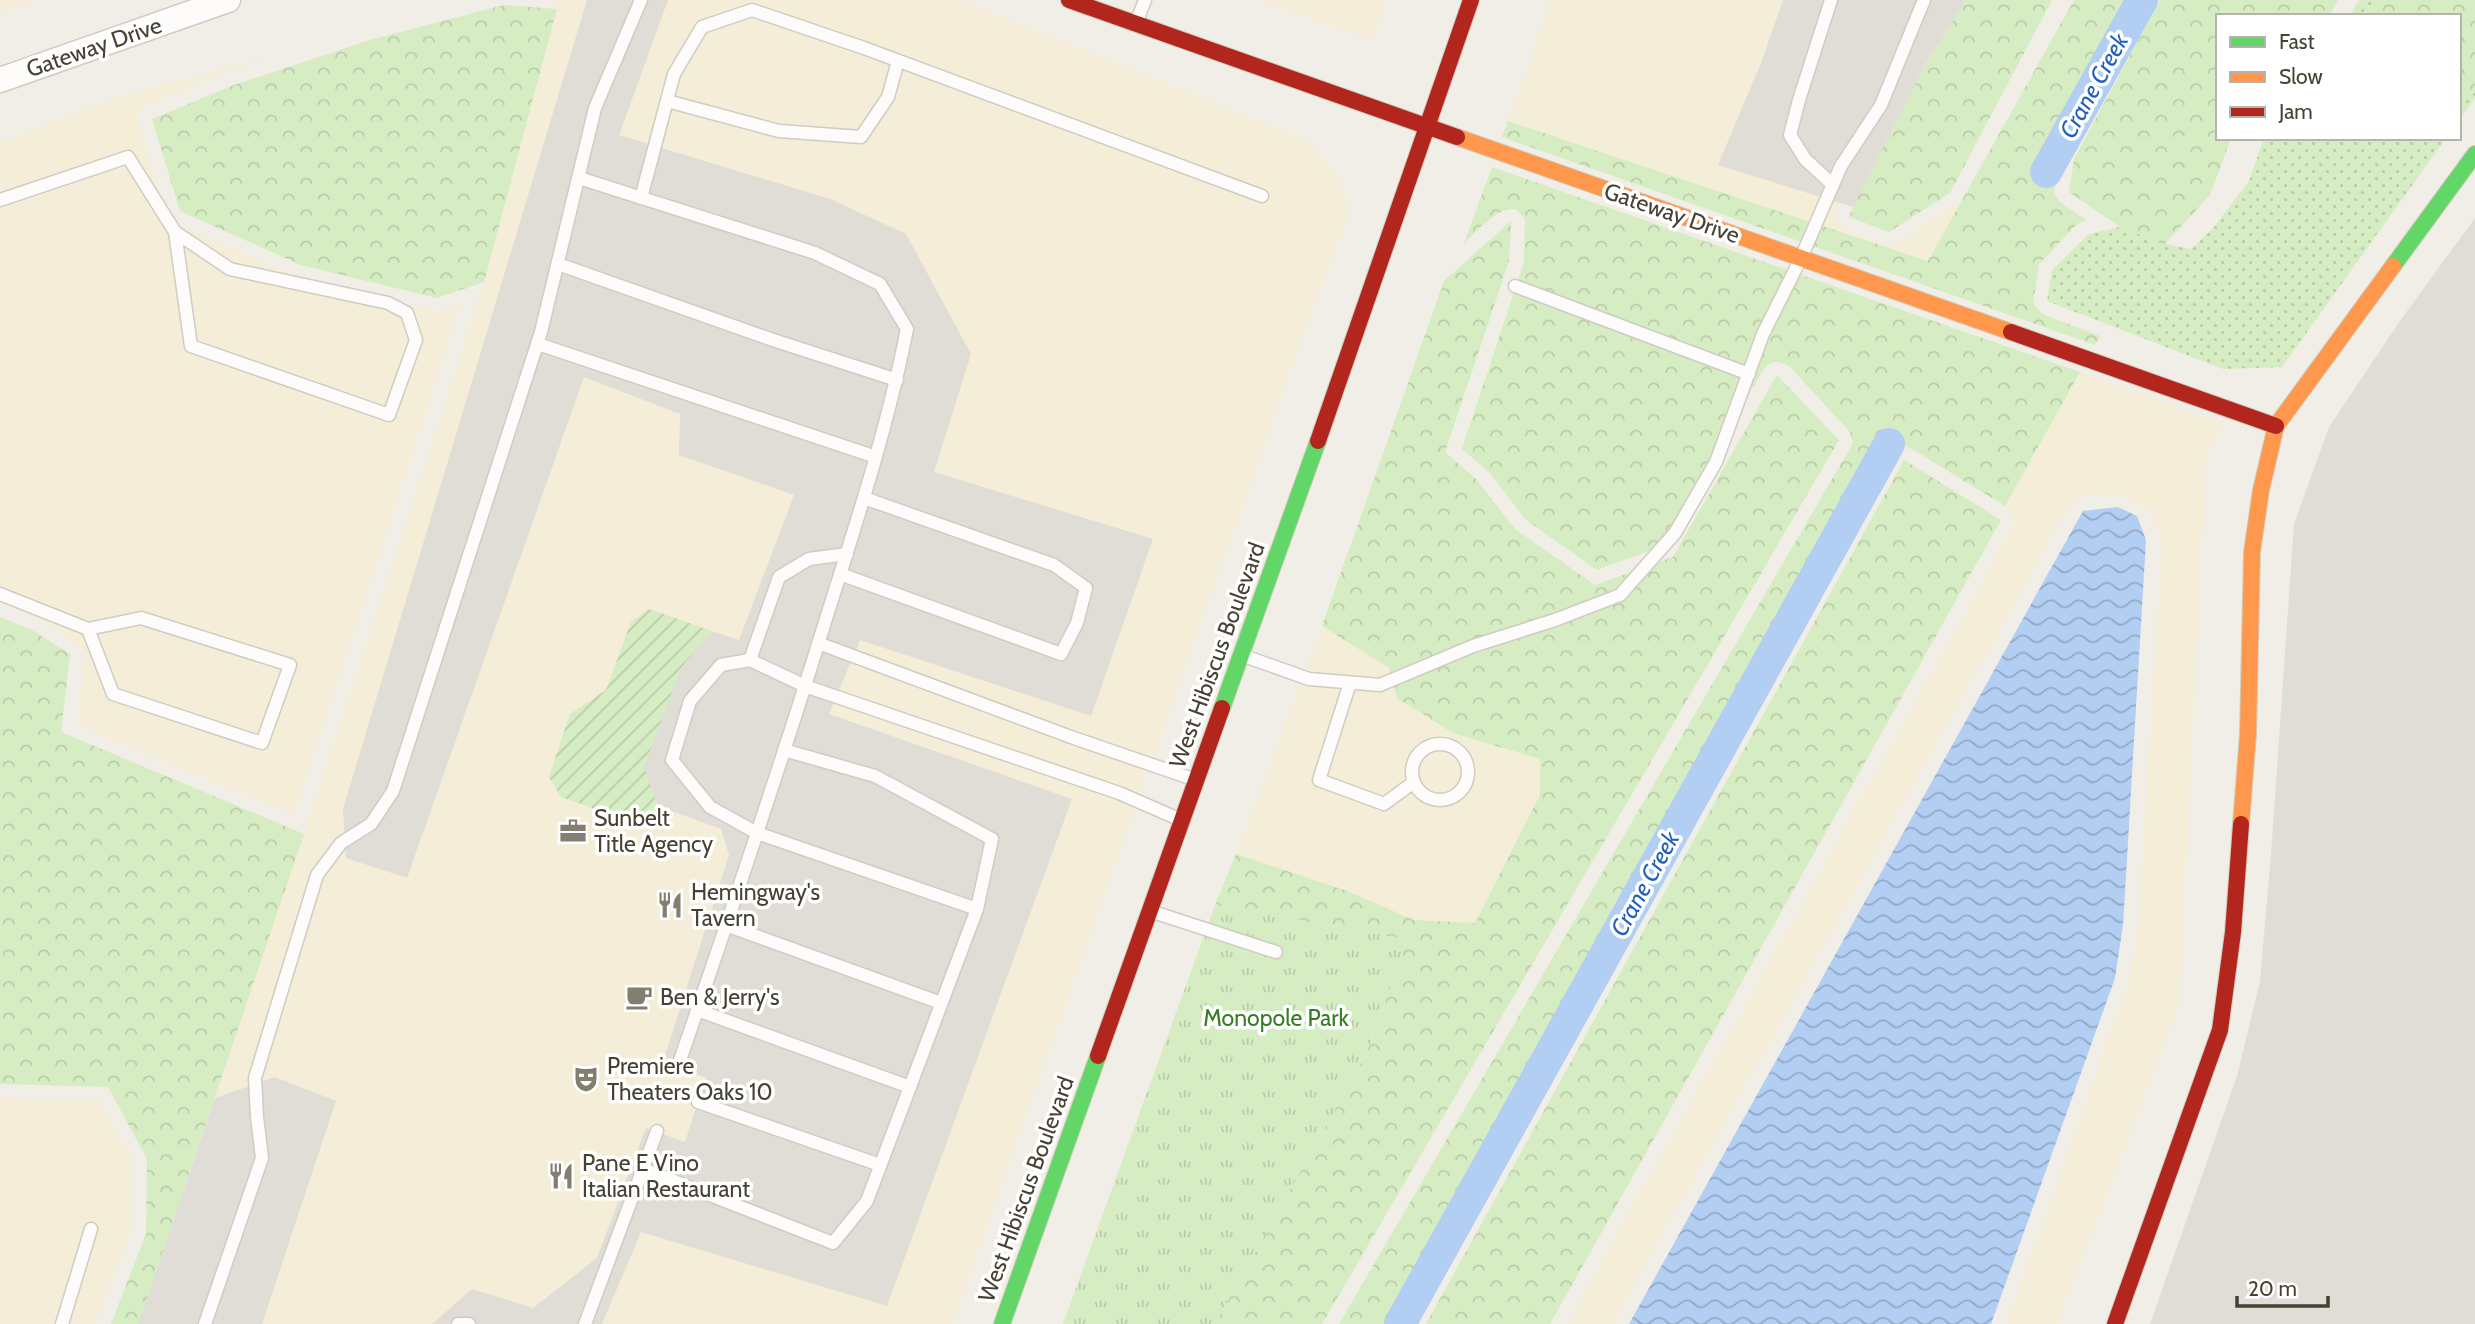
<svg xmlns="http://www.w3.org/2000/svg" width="2475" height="1324" font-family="Cabin,sans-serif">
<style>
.commercial{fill:#f4edd7}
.grass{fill:url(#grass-dots)}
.forest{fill:url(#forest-crowns)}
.park{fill:url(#park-tufts)}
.garden{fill:url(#garden-furrows)}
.parking{fill:#dfddd6}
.water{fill:url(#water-waves)}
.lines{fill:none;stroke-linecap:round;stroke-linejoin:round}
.canal{stroke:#b2cef2;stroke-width:32}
.lane-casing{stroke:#ceccc4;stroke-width:15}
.street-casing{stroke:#ceccc4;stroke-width:27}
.fast-casing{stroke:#d0cebd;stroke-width:18}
.slow-casing{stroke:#d0cebd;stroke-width:18}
.jam-casing{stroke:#d0cebd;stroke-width:18}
.lane{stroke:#fdfcfb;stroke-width:12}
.street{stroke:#fdfcfb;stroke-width:24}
.fast{stroke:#63d668;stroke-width:16}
.slow{stroke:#ff974d;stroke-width:16}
.jam{stroke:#b3261e;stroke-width:16}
.labels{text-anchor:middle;stroke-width:7;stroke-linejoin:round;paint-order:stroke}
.street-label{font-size:23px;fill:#464233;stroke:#fff}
.poi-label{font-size:23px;fill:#464233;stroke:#fff;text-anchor:start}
.park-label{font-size:23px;fill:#347d21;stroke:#fff}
.water-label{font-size:24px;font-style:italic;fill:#2260bc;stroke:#fff}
</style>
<defs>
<pattern id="grass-dots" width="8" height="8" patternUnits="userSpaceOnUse" patternTransform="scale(1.75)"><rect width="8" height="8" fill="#d6edc3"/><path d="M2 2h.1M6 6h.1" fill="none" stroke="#b9cca8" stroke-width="1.8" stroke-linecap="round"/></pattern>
<pattern id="forest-crowns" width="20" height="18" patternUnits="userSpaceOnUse" patternTransform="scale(1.75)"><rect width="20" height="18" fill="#d6edc3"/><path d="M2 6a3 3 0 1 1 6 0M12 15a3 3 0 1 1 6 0" fill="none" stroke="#b9cca8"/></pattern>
<pattern id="park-tufts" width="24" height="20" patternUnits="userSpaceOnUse" patternTransform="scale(1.75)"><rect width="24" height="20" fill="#d6edc3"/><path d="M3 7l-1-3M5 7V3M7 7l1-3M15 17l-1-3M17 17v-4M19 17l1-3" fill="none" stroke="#b9cca8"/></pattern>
<pattern id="garden-furrows" width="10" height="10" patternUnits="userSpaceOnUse" patternTransform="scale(1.75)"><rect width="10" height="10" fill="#d6edc3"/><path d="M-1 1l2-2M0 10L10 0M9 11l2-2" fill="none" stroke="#b9cca8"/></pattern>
<pattern id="water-waves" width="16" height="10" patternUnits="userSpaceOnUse" patternTransform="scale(1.75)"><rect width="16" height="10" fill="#b2cef2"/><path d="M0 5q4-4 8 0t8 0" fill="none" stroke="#93a9c5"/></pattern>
</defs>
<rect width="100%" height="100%" fill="#f0eee6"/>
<!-- commercial -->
<g class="commercial">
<path d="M 0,0 L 38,0 L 0,13 Z"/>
<path d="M 558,0 L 959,0 L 1309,141 L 1341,181 L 1349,214 L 1318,293 L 952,1324 L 138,1324 L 304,834 L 484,282 Z"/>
<path d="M 1257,0 L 1388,0 L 1372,40 Z"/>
<path d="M 1551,0 L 1949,0 L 1851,170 L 1834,216 L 1837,224 L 1844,229 L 1884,245 L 1894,246 L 1961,202 L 1929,261 L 1508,121 Z"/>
<path d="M 289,52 L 227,72 L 145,106 L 138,112 L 137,121 L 167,217 L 174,223 L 298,278 L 434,311 L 460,305 L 294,815 L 77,725 L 85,657 L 83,649 L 37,617 L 0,603 L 0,142 L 121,95 Z"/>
<path d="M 2080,372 L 2223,424 L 2206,452 L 2179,1006 L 2057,1324 L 2007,1324 L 2129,981 L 2138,927 L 2162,542 L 2150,509 L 2119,494 L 2081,497 L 2070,504 L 1612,1324 L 1567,1324 L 2014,526 L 2014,515 L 2005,506 Z"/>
<path d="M 1322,626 L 1389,668 L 1397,698 L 1453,733 L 1540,759 L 1540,795 L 1475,923 L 1414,920 L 1347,891 L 1236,854 Z"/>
<path d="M 0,1098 L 99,1100 L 132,1160 L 131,1231 L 95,1324 L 0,1324 Z"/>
</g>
<!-- grass -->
<g class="grass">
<path d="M 2359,0 L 2374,0 L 2368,16 L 2350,16 Z"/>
<path d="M 2475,92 L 2475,98 L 2459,120 L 2459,102 Z"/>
<path d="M 2264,138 L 2446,138 L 2282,367 L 2223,369 L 2047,301 L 2052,270 L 2089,234 L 2120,227 L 2165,244 L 2191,249 L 2213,228 L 2249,181 Z"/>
</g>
<!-- forest -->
<g class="forest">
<path d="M 1966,0 L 2052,0 L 1950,193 L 1889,232 L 1849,217 C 1879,140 1922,69 1966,0 Z"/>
<path d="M 2074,0 L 2143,0 L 2060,152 L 2054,194 L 2060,202 L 2086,220 L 2077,224 L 2039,264 L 2033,303 L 2042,314 L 2100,336 L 2095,345 L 1502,137 L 1508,121 L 1928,261 Z"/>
<path d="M 2160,0 L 2339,0 L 2329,16 L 2218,16 L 2218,138 L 2231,138 L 2210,195 L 2165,244 L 2120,227 L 2069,192 L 2074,159 Z"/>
<path d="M 2374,0 L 2475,0 L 2475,92 L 2459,102 L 2459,16 L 2368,16 Z"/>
<path d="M 504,5 L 557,9 L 484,282 L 437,298 L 301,265 L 180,211 L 152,119 L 234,85 L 370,40 Z"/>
<path d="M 1492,167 L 2080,372 L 2005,506 L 1912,449 L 1902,446 L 1891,453 L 1408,1324 L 1339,1324 L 1853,443 L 1850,432 L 1789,366 C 1779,361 1773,360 1764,368 L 1662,546 L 1597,570 L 1526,520 L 1489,472 L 1462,449 L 1524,262 L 1525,219 L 1516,209 C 1496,207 1479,230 1464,243 Z"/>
<path d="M 1511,221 L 1509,261 L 1445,452 L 1476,479 L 1515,529 L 1595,585 L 1673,557 L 1777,375 L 1839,440 L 1322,1324 L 1215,1324 L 1366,1054 L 1408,940 L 1215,905 L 1236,854 L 1347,891 L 1414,920 L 1475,923 L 1540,795 L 1540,759 L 1453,733 L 1397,698 L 1389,668 L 1322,626 L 1444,281 Z"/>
<path d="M 1904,460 L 2001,520 L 1550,1324 L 1426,1324 Z"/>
<path d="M 0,617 L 32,630 L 70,654 L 61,732 L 304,834 L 138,1324 L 111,1324 L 146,1234 L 147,1159 L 108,1087 L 0,1084 Z"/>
</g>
<!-- park -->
<path class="park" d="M 1215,905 L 1408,940 L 1366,1054 L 1215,1324 L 1063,1324 Z"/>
<!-- garden -->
<path class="garden" d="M 649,609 L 712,631 L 681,668 L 645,767 L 658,806 L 649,828 L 561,797 L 549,777 L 570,714 L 606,690 L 631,622 Z"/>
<!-- parking -->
<g class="parking">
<path d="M 587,0 L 668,0 L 619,135 L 830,199 L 906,234 L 971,354 L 934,472 L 1153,539 L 1091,716 L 860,640 L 829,714 L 1072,799 L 887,1306 L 641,1232 L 602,1324 L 432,1324 L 472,1289 L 533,1308 L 597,1258 L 646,1128 L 685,1142 L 706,1077 L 662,1065 L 729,855 L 721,829 L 658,806 L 644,767 L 681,668 L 712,631 L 739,640 L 794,495 L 679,455 L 680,414 L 584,377 L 407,878 L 346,858 L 343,809 Z"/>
<path d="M 1783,0 L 1966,0 L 1924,67 L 1853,207 L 1718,165 L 1761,63 Z"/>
<path d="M 2475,218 L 2475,1324 L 2150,1324 L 2237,1076 L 2260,982 L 2271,854 L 2294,524 L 2329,427 L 2402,318 Z"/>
<path d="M 275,1077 L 336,1101 L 262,1324 L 138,1324 L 215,1098 Z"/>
</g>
<!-- water -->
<path class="water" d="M 2118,507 L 2137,516 L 2146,540 L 2123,925 L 2115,978 L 1991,1324 L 1629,1324 L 2083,511 Z"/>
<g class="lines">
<!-- canal -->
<g class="canal">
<path d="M 2046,172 L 2142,0"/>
<path d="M 1400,1324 L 1889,444"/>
</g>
<!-- lane casing -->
<g class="lane-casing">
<g id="lane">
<path d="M 1831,0 L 1799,100 L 1790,135 L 1805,159 L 1833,185"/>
<path d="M 1136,23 L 1145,0"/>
<path d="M 667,101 L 779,131 L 861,137 L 888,97 L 898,61"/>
<path d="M 579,178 L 815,253 L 880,284 L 907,329 C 887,430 855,527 824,625 C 778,774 728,921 677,1069"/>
<path d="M 641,198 L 674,74 L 702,27 L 752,10 L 864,48 L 1262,196"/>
<path d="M 0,200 L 128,157 L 175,232 L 191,346 L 389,415 L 416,340 L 407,313 L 388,303 L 230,269 L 175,232"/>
<path d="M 558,264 L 773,340 L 897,380"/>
<path d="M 1515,286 L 1749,374"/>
<path d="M 538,344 L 876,457"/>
<path d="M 840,574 L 1061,654 L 1077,623 L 1086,588 L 1054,565 L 864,498"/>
<path d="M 0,594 L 88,629"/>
<path d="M 141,618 L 290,665 L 262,743 L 113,694 L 88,629 Z"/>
<path d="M 818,643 L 1071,737 L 1193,779"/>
<path d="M 1244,656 L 1309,679 L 1380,685 L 1473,646 L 1555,620 L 1620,595 L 1675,533 L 1716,462 L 1763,334 L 1801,258 L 1841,166 L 1881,105 L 1924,0"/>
<path d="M 750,660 L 779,577 L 809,559 L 847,554"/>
<path d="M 1350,683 L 1319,780 L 1384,804 L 1414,782"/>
<circle cx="1440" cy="772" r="28"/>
<path d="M 977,909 L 757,833 L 710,807 L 672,760 L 690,701 L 721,665 L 750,660 L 805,686 L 1119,793 L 1181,820"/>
<path d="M 1153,912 L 1276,952"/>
<path d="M 726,925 L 941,1003"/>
<path d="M 697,1010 L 910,1087"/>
<path d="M 698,1102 L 880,1165"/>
<path d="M 643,1169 L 833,1243 L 867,1201 L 977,909 L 992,839 L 875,776 L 784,750"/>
<path d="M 62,1324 L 91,1229"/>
<path d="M 205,1324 L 262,1158 L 257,1117 L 255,1078 L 317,875 L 341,843 L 371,824 L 393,791 L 541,332 L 595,108 L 641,0"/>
<path d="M 458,1324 L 469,1324"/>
<path d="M 585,1324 L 657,1131"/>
</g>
</g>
<!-- street casing -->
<g class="street-casing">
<path id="street" d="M 0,80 L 228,0"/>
</g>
<!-- fast casing -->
<g class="fast-casing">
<g id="fast">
<path d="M 2393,266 L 2475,154"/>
<path d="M 1222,708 L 1318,441"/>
<path d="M 1002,1324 L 1098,1056"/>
</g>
</g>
<!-- slow casing -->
<g class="slow-casing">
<g id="slow">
<path d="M 1457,137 L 2011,332"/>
<path d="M 2241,824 L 2248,734 L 2252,552 L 2261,490 L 2276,426 L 2393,266"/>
</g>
</g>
<!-- jam casing -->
<g class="jam-casing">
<g id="jam">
<path d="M 1069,0 L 1457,137"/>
<path d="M 2011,332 L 2276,426"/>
<path d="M 1318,441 L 1471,0"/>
<path d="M 1098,1056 L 1222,708"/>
<path d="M 2115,1324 L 2220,1030 L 2233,932 L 2241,824"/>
</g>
</g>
<!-- lane -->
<use href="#lane" class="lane"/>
<!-- street -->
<use href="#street" class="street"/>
<!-- fast -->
<use href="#fast" class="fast"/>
<!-- slow -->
<use href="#slow" class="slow"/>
<!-- jam -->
<use href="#jam" class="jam"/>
</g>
<!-- icons -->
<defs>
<g id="office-bare" transform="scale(2.1)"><path d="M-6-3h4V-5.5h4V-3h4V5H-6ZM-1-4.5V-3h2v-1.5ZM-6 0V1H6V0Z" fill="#827e72" stroke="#fff" stroke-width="2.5" paint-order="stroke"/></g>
<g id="restaurant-bare" transform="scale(2.1)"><path d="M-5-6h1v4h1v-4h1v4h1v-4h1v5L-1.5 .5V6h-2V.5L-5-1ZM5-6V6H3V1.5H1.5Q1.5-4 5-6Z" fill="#827e72" stroke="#fff" stroke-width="2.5" paint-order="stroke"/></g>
<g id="cafe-bare" transform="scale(2.1)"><path d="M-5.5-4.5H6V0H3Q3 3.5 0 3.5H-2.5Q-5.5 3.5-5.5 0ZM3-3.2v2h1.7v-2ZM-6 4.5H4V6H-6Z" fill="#827e72" stroke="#fff" stroke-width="2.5" paint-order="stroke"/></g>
<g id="theatre-bare" transform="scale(2.1)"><path d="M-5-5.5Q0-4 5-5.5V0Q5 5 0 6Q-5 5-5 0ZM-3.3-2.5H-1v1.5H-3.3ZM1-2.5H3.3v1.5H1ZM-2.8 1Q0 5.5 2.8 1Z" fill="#827e72" stroke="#fff" stroke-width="2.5" paint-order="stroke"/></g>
</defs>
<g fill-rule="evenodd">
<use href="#office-bare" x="573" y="831"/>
<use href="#restaurant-bare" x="670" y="905"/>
<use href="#cafe-bare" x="639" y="997"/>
<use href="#theatre-bare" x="586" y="1079"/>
<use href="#restaurant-bare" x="561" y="1176"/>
</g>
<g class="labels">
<!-- street labels -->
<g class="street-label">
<text transform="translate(94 47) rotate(-19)" y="8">Gateway Drive</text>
<text transform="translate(1672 213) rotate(19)" y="8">Gateway Drive</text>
<text transform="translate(1217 655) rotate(-70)" y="8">West Hibiscus Boulevard</text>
<text transform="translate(1026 1189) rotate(-70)" y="8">West Hibiscus Boulevard</text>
</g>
<!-- poi labels -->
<g class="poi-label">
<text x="594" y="826">Sunbelt<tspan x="594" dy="26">Title Agency</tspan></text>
<text x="691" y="900">Hemingway's<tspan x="691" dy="26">Tavern</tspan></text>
<text x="660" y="1005">Ben &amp; Jerry's</text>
<text x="607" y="1074">Premiere<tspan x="607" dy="26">Theaters Oaks 10</tspan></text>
<text x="582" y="1171">Pane E Vino<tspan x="582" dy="26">Italian Restaurant</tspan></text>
</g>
<!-- park labels -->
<g class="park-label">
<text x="1276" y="1026">Monopole Park</text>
</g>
<!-- water labels -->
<g class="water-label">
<text transform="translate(2094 86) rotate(-61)" y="8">Crane Creek</text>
<text transform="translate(1645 884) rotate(-61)" y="8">Crane Creek</text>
</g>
</g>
<!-- legend -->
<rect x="2216" y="14" width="245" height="126" fill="#ffffff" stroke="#b5b3ad" stroke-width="2"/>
<rect x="2230" y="37" width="35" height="10" fill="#63d668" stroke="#b5b3ad" stroke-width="2"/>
<text x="2279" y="49" font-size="21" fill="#464233">Fast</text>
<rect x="2230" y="72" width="35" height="10" fill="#ff974d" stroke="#b5b3ad" stroke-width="2"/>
<text x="2279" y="84" font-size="21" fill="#464233">Slow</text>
<rect x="2230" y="107" width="35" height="10" fill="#b3261e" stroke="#b5b3ad" stroke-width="2"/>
<text x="2279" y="119" font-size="21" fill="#464233">Jam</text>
<!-- scale -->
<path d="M2237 1296v10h91v-10" fill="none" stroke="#464233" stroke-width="3.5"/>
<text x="2248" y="1296" font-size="21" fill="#464233" stroke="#ffffff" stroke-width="5" paint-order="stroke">20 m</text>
</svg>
